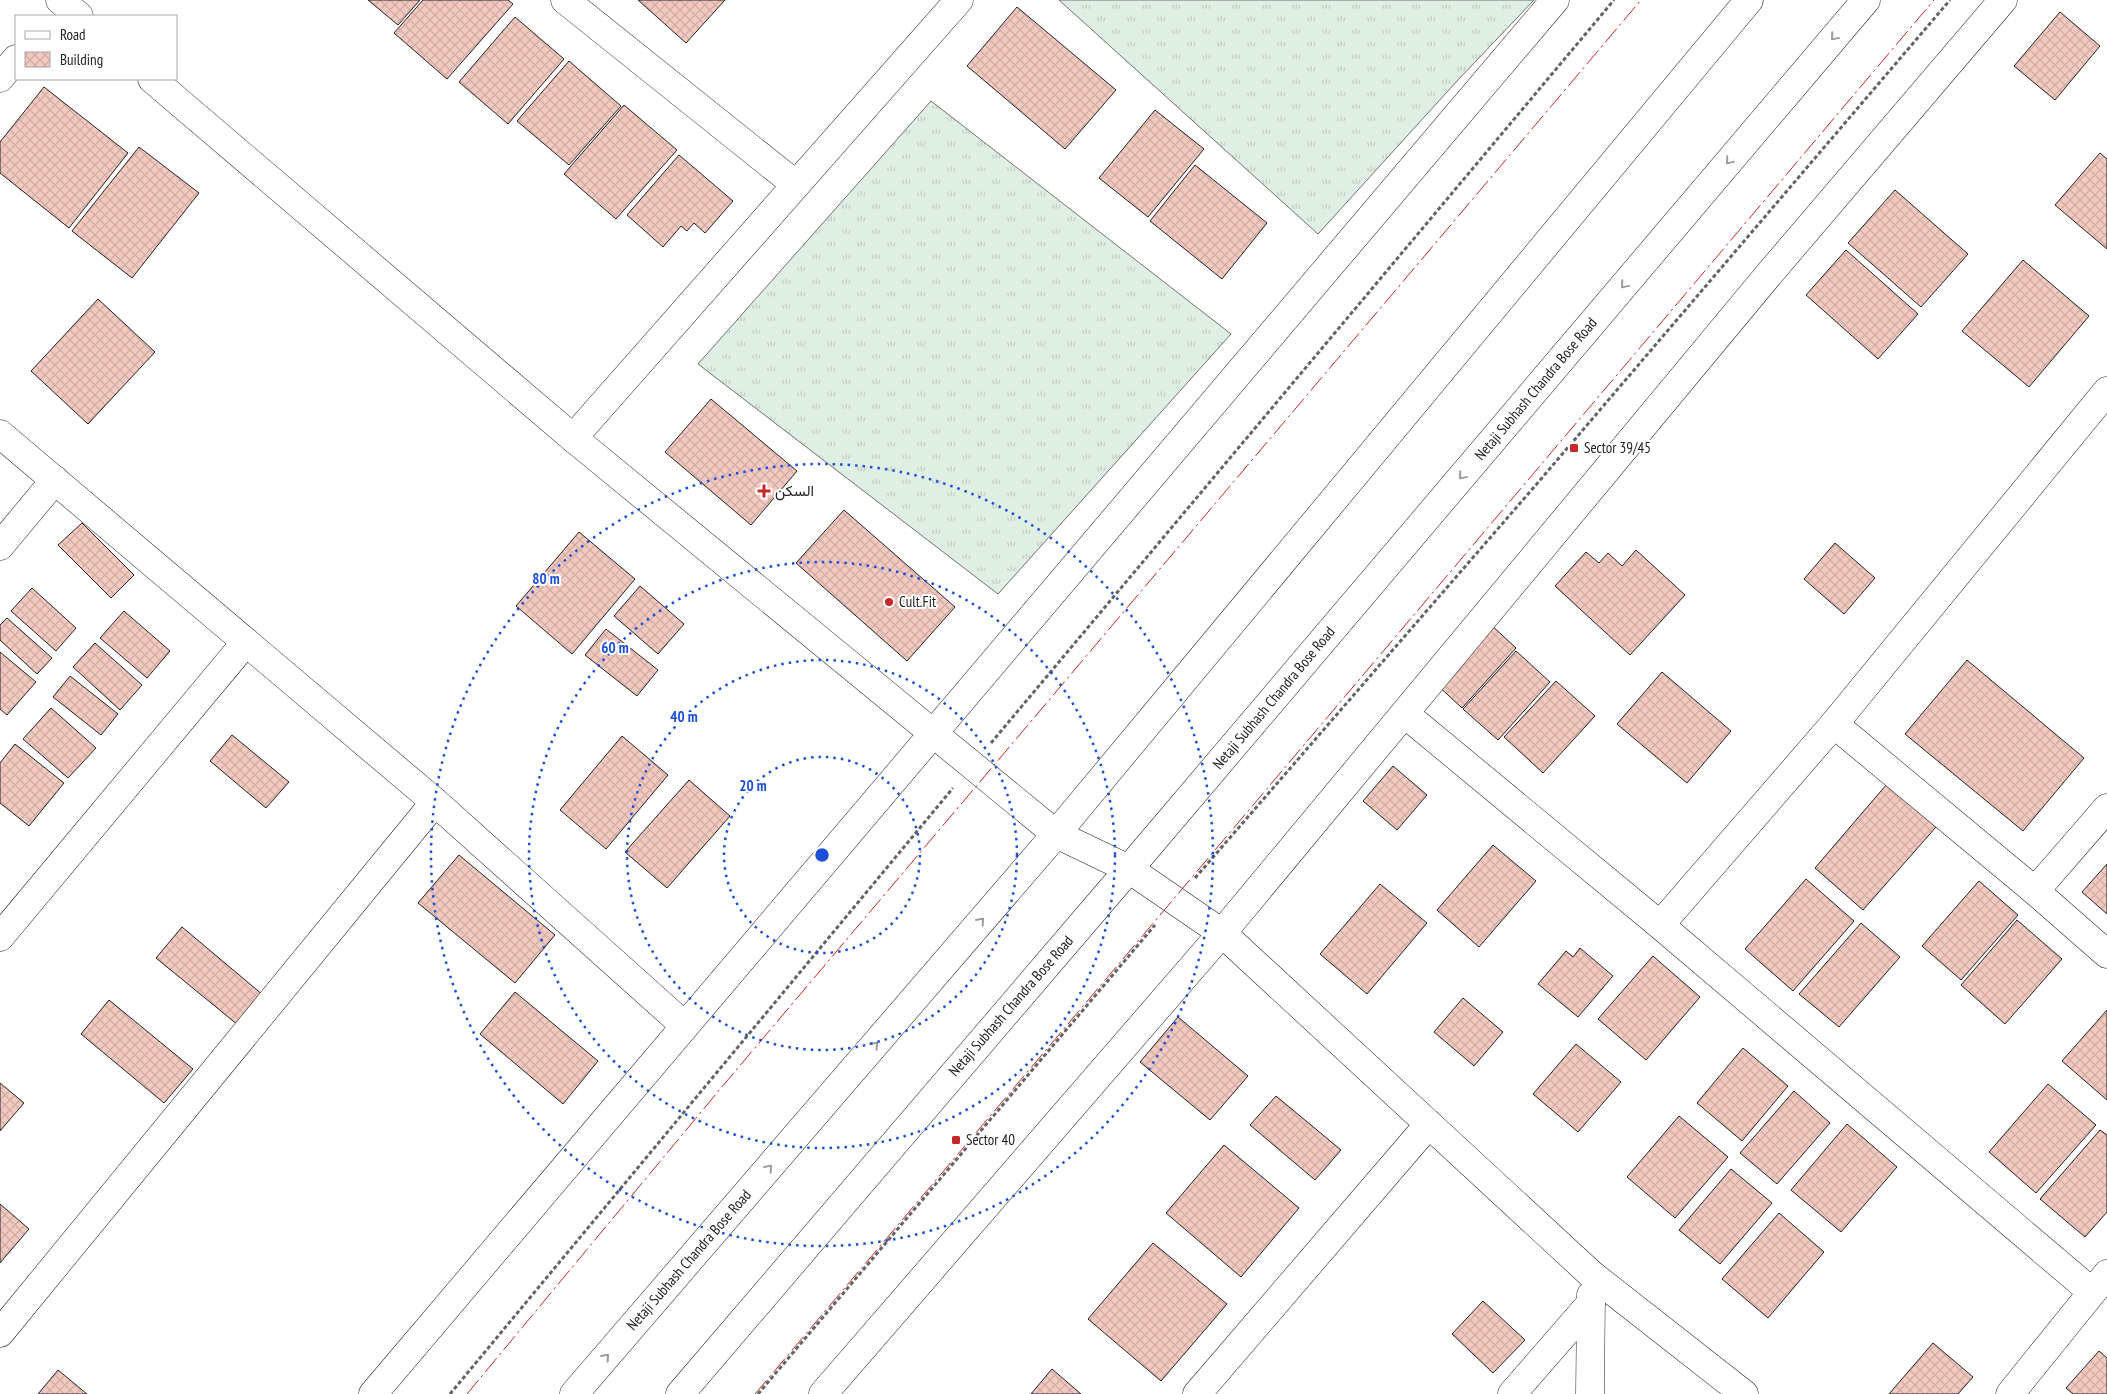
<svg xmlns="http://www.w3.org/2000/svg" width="2107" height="1394" font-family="'PT Sans Narrow',Vazirmatn,sans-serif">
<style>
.grass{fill:url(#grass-tufts);stroke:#6f6f6f}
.building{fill:url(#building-cross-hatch);stroke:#222}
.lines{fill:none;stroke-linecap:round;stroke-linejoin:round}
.minor-casing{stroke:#222;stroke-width:29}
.major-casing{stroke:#222;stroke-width:29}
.path{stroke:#646464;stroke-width:3;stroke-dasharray:4 2.5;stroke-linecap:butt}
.minor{stroke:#fff;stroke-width:28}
.major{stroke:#fff;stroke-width:28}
.power{stroke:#c62828;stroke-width:1;stroke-dasharray:18 4 2.5 4;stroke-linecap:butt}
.oneway{stroke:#9c9c9c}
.ring{fill:none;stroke:#1d4ed8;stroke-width:2.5;stroke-dasharray:2.5 5}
.poi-dot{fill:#c62828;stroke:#fff;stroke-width:2}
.labels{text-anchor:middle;stroke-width:4;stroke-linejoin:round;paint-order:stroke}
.street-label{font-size:15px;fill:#222;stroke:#fff}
.poi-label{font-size:15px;fill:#222;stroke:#fff;text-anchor:start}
.centre{fill:#1d4ed8;stroke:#fff;stroke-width:2.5}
.ring-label{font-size:15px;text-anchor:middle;font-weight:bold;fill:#1d4ed8;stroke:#fff;stroke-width:4;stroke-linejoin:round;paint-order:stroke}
</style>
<defs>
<pattern id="grass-tufts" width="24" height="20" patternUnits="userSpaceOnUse" patternTransform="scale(1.25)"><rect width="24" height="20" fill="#e0efe3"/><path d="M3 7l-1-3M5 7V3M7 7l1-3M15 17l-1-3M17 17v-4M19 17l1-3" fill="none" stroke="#c0cdc2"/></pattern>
<pattern id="building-cross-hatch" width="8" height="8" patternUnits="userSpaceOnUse" patternTransform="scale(1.25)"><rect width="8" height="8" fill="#f3c9c0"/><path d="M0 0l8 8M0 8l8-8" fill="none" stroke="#d0aca5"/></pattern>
</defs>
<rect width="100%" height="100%" fill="#fff"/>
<!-- grass -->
<g class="grass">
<path d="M 1059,0 L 1534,0 L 1457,81 L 1318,234 Z"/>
<path d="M 931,101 L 1231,334 L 998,594 L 698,364 Z"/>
</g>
<!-- building -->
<g class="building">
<path d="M 368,0 L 420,0 L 398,25 Z"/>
<path d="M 423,0 L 508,0 L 513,4 L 447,79 L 394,33 Z"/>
<path d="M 638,0 L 725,0 L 686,43 Z"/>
<path d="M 1017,7 L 1116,90 L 1065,149 L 967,66 Z"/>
<path d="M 2060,12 L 2100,46 L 2055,100 L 2014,66 Z"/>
<path d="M 515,17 L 564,59 L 508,124 L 459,82 Z"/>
<path d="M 569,61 L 621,106 L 569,165 L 517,121 Z"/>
<path d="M 44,87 L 128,153 L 69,228 L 0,173 L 0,142 Z"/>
<path d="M 624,105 L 677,150 L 616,219 L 564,174 Z"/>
<path d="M 1155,110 L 1204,149 L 1148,217 L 1099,178 Z"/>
<path d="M 139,147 L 199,193 L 132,278 L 72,231 Z"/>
<path d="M 2100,153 L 2107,159 L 2107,249 L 2055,205 Z"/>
<path d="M 679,155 L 733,201 L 705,233 L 694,223 L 687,231 L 681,226 L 663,247 L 627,215 Z"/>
<path d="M 1195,165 L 1267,223 L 1222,279 L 1150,221 Z"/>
<path d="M 1895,190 L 1968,254 L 1921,307 L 1848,243 Z"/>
<path d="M 1846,250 L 1918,314 L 1878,359 L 1806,295 Z"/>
<path d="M 2023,260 L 2089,316 L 2029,387 L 1962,331 Z"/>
<path d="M 98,299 L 155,352 L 88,424 L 31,371 Z"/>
<path d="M 711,399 L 797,471 L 751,525 L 665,452 Z"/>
<path d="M 844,510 L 955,607 L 907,661 L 796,563 Z"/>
<path d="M 82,523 L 134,575 L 111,598 L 58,545 Z"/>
<path d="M 579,532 L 635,579 L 572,654 L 516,606 Z"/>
<path d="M 1835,543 L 1875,578 L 1844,614 L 1804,579 Z"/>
<path d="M 1636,550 L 1685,595 L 1630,655 L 1555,586 L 1586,552 L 1599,563 L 1608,553 L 1622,566 Z"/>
<path d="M 640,586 L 684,624 L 658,654 L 614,616 Z"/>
<path d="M 32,588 L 76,628 L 56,651 L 11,611 Z"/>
<path d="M 124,611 L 170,651 L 147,678 L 100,638 Z"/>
<path d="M 7,618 L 52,658 L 37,674 L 0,640 L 0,625 Z"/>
<path d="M 1490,624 L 1516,648 L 1462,708 L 1435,683 Z"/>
<path d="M 606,629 L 658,670 L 637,696 L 585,655 Z"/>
<path d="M 95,643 L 142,685 L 120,710 L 73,667 Z"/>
<path d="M 1516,651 L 1550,682 L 1498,740 L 1463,709 Z"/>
<path d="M 0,652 L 36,682 L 7,715 L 0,709 Z"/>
<path d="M 1967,660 L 2084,758 L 2023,831 L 1905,734 Z"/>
<path d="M 1662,672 L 1731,731 L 1687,783 L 1617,724 Z"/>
<path d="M 70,676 L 118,714 L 101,735 L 53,697 Z"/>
<path d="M 1556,681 L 1595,716 L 1543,773 L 1504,737 Z"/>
<path d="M 51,708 L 96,748 L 68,778 L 23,739 Z"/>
<path d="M 232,735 L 289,782 L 266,808 L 210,761 Z"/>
<path d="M 622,736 L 668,775 L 606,849 L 560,810 Z"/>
<path d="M 15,744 L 64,783 L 29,826 L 0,803 L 0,763 Z"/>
<path d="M 1393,766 L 1427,795 L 1397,830 L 1363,801 Z"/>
<path d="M 689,780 L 730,816 L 667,888 L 625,852 Z"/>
<path d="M 1887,784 L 1936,827 L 1863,910 L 1815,868 Z"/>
<path d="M 1493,845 L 1536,881 L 1479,947 L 1437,910 Z"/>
<path d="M 459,855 L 555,935 L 515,983 L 418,903 Z"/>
<path d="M 2107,864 L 2107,914 L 2082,892 Z"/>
<path d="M 1806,879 L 1854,921 L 1793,991 L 1745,949 Z"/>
<path d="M 1979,881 L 2018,915 L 1961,980 L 1922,946 Z"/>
<path d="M 1380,884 L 1427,923 L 1367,994 L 1320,954 Z"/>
<path d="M 2017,920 L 2062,959 L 2005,1024 L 1961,985 Z"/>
<path d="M 1861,923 L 1900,957 L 1839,1027 L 1799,994 Z"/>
<path d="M 182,927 L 263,995 L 238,1025 L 156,958 Z"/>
<path d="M 1580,948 L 1613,976 L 1578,1017 L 1538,984 L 1566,951 L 1573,957 Z"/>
<path d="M 1653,956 L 1700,997 L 1646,1060 L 1598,1019 Z"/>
<path d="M 515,992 L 598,1061 L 563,1104 L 480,1034 Z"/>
<path d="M 1463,998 L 1503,1032 L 1474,1066 L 1434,1032 Z"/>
<path d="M 109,1000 L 193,1069 L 164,1103 L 81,1034 Z"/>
<path d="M 2107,1010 L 2107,1100 L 2062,1061 Z"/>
<path d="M 1178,1017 L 1248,1076 L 1210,1120 L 1140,1062 Z"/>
<path d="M 1576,1044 L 1621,1082 L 1578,1132 L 1533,1094 Z"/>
<path d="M 1743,1048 L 1788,1086 L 1742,1141 L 1697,1103 Z"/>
<path d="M 0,1083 L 24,1103 L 0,1131 Z"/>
<path d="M 2048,1084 L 2096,1125 L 2036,1193 L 1989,1152 Z"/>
<path d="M 1794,1091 L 1830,1123 L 1777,1184 L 1740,1153 Z"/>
<path d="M 1276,1096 L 1341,1150 L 1315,1180 L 1250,1125 Z"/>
<path d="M 1679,1116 L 1728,1157 L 1675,1218 L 1627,1177 Z"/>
<path d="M 1847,1124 L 1897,1167 L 1841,1232 L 1791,1190 Z"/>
<path d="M 2100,1130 L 2107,1135 L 2107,1212 L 2085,1237 L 2040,1199 Z"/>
<path d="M 1224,1145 L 1299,1208 L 1241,1277 L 1166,1213 Z"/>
<path d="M 1731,1169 L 1772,1203 L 1720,1264 L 1679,1230 Z"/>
<path d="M 0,1204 L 29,1229 L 0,1263 Z"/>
<path d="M 1779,1213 L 1824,1252 L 1768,1318 L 1722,1279 Z"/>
<path d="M 1153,1243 L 1227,1304 L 1161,1381 L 1088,1319 Z"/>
<path d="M 1483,1301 L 1525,1340 L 1493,1373 L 1452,1334 Z"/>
<path d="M 1933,1343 L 1973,1377 L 1958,1394 L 1889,1394 Z"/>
<path d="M 2099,1351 L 2107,1358 L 2107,1394 L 2073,1394 L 2066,1388 Z"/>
<path d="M 1052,1369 L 1081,1394 L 1031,1394 Z"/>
<path d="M 58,1370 L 87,1394 L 38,1394 Z"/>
</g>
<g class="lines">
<!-- minor casing -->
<g class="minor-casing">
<g id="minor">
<path d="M 60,0 L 79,16"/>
<path d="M 565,0 L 795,184"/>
<path d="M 0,78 L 16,59"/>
<path d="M 152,79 L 573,438 L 1056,834 L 1129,869 L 1222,933 L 1591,1274 L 1744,1394"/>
<path d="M 0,434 L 435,802 L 685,1026"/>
<path d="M 573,438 L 959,0"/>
<path d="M 0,546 L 55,480"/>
<path d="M 1405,714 L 1660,925 L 2092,1292"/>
<path d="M 1834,724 L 2035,891 L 2107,954"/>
<path d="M 2035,891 L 2107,808"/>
<path d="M 1660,925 L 1834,724 L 2107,391"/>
<path d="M 0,937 L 246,642"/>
<path d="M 0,1333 L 435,802"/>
<path d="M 373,1394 L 1555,0"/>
<path d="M 823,1394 L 1222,933 L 1770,273 L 2003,0"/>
<path d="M 1197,1394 L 1429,1124"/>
<path d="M 1512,1394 L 1591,1303"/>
<path d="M 1590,1394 L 1591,1295"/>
<path d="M 2010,1394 L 2107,1274"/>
</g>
</g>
<!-- major casing -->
<g class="major-casing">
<g id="major">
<path d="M 574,1394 L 1056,834 L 1749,0"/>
<path d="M 680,1394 L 1129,869 L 1866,0"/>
</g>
</g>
<!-- path -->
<g class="path">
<path d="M 991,743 L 1614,0"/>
<path d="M 1195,878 L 1535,486 L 1950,0"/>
<path d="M 450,1394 L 953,788"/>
<path d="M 758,1394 L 1155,925"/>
</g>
<!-- minor -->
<use href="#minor" class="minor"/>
<!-- major -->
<use href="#major" class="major"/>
<!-- power -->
<g class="power">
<path d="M 467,1394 L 721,1088 L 1641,0"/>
<path d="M 755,1394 L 1934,0"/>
</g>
</g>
<!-- one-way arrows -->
<defs><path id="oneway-chevron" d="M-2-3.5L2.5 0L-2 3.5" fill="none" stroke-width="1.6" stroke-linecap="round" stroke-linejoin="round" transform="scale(1.25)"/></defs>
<g class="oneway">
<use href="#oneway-chevron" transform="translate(1834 37) rotate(130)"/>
<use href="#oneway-chevron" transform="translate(1729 161) rotate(130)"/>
<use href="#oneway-chevron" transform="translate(1624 285) rotate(130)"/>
<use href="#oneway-chevron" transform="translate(1462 476) rotate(130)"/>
<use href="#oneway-chevron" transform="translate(981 921) rotate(-49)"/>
<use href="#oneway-chevron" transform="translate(875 1045) rotate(-49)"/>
<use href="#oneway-chevron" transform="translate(769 1168) rotate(-49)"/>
<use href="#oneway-chevron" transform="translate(606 1357) rotate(-49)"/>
</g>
<!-- distance rings -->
<g class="ring">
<circle cx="822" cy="855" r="98"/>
<circle cx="822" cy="855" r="195"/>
<circle cx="822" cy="855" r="293"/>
<circle cx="822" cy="855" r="391"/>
</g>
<!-- markers -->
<g class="poi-dot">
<rect x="1569" y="443" width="10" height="10" rx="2.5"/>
<path d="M761.5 483.5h5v5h5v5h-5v5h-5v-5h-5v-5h5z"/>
<circle cx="889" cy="602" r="5"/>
<rect x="951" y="1135" width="10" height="10" rx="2.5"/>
</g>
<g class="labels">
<!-- street labels -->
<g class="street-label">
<text transform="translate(1536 389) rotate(-50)" y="5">Netaji Subhash Chandra Bose Road</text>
<text transform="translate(1274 698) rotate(-50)" y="5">Netaji Subhash Chandra Bose Road</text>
<text transform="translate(1011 1006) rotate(-49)" y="5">Netaji Subhash Chandra Bose Road</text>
<text transform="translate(689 1260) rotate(-49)" y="5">Netaji Subhash Chandra Bose Road</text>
</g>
<!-- poi labels -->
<g class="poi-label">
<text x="1584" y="453">Sector 39/45</text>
<text x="775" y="496">السكن</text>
<text x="899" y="607">Cult.Fit</text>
<text x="966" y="1145">Sector 40</text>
</g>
</g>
<circle cx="822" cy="855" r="8" class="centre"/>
<g class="ring-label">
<text x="546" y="584">80 m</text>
<text x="615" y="653">60 m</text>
<text x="684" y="722">40 m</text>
<text x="753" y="791">20 m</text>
</g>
<!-- legend -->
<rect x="15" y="15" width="162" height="65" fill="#ffffff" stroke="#a7a7a7"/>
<rect x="25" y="31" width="25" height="8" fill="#ffffff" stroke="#a7a7a7"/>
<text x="60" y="40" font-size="15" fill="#222222">Road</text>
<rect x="25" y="52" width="25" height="15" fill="url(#building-cross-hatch)" stroke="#a7a7a7"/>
<text x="60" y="65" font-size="15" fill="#222222">Building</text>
</svg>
